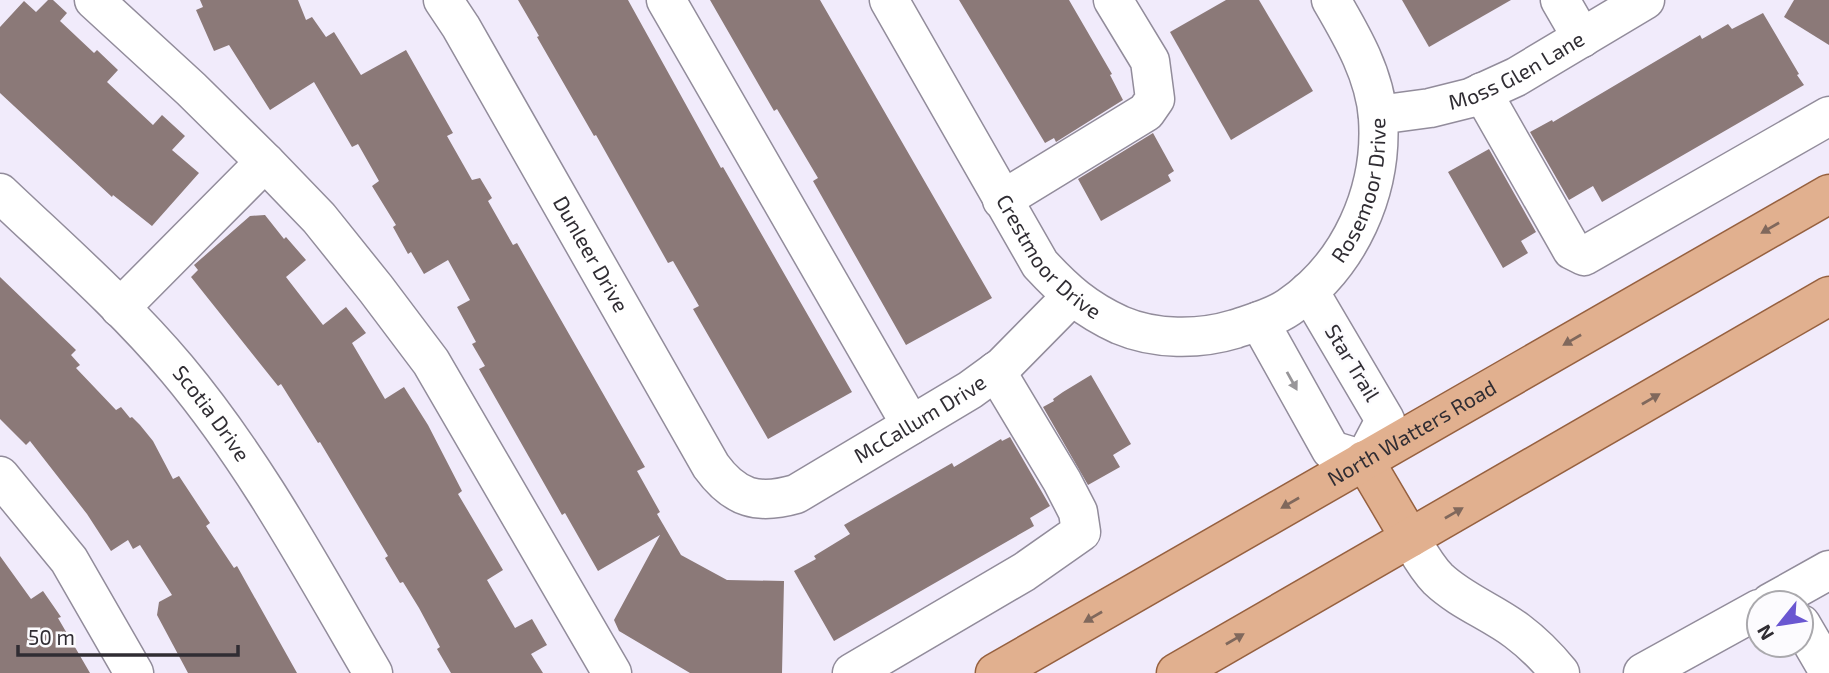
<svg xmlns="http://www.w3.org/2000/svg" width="1829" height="673" font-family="'Exo 2',sans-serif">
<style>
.building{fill:#8b7978}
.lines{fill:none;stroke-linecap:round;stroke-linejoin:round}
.minor-casing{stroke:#928c9b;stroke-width:41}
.major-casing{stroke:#96603f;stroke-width:41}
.minor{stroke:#fff;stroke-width:38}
.major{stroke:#e1b08f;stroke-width:38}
.oneway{fill:#80685c}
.oneway2{fill:#989699}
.labels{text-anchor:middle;stroke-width:5;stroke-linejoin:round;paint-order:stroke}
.street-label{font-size:21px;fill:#302d33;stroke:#fcfbfe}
</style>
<rect width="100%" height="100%" fill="#f1ebfb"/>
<!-- building -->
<g class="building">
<path d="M 48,0 L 53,0 L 67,13 L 60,21 L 94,53 L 97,50 L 118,70 L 107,82 L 153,125 L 162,115 L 185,136 L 172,150 L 199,173 L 152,226 L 113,195 L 112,197 L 0,93 L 0,27 L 24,1 L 36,12 Z"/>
<path d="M 200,0 L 298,0 L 306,20 L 312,17 L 326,37 L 334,32 L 361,75 L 406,50 L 453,133 L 447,136 L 472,180 L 480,178 L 492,198 L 488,201 L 513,245 L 517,243 L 645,467 L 637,471 L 660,512 L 657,514 L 681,555 L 727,580 L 784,581 L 782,673 L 690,673 L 619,631 L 614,620 L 660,535 L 598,571 L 565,513 L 562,515 L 479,369 L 485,366 L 472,344 L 476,342 L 457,307 L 470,300 L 448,260 L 424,274 L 411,252 L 408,254 L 393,227 L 396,225 L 372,186 L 379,181 L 358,144 L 352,147 L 314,82 L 270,110 L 229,45 L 214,51 L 196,10 L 203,7 Z"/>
<path d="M 518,0 L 628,0 L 721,168 L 723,167 L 852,392 L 768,439 L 693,309 L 699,306 L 673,261 L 668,263 L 596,135 L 594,136 L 537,37 L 539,36 Z"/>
<path d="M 710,0 L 820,0 L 992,298 L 906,345 L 813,181 L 818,178 L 777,109 L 774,111 Z"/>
<path d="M 959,0 L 1069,0 L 1112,74 L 1110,75 L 1123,100 L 1056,142 L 1054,138 L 1045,143 Z"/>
<path d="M 1226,0 L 1259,0 L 1313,91 L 1231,140 L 1170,32 Z"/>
<path d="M 1402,0 L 1511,0 L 1429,47 Z"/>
<path d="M 1794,0 L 1829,0 L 1829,45 L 1784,17 Z"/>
<path d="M 1763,13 L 1799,74 L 1797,75 L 1804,85 L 1602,202 L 1593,186 L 1569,200 L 1530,132 L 1552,120 L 1553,122 L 1700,35 L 1702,39 L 1728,24 L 1732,29 Z"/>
<path d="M 1153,133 L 1174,171 L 1168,175 L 1171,181 L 1101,221 L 1078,179 Z"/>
<path d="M 1489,149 L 1536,232 L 1521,241 L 1528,253 L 1503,268 L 1448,172 Z"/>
<path d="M 265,215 L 284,239 L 286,237 L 306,260 L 286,277 L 323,325 L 346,307 L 366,333 L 352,343 L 385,399 L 404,387 L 428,425 L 462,491 L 458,494 L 503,570 L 487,580 L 515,628 L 532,619 L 547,645 L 531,654 L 543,673 L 451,673 L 437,649 L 440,647 L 419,608 L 403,582 L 400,583 L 385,558 L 388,556 L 320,442 L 318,443 L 281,384 L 278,386 L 191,277 L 198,270 L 194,265 L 250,216 Z"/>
<path d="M 0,277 L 76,350 L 71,355 L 80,365 L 76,368 L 116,410 L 121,407 L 130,418 L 132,417 L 140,425 L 153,441 L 173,479 L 179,476 L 210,523 L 206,526 L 234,568 L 237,566 L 297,673 L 188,673 L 157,615 L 159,602 L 172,595 L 140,545 L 133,549 L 128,540 L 111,551 L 87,514 L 30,441 L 26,445 L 0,419 Z"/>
<path d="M 1091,375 L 1131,444 L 1113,455 L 1120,467 L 1088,485 L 1043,407 L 1054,401 L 1053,399 L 1063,392 Z"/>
<path d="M 1010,437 L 1050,506 L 1030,518 L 1034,526 L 834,641 L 794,571 L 816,559 L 814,556 L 850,534 L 844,525 L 952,463 L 954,467 L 1001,439 L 1002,441 Z"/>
<path d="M 0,556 L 31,599 L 43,591 L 61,617 L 58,618 L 90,673 L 0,673 Z"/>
</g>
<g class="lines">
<!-- minor casing -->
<g class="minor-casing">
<g id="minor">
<path d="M 94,0 L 191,89 L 265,162 L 319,218 L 376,289 L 431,362 L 612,673"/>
<path id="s1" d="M 443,0 L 461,27 L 711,466 C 735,499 758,505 796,494 L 970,390 L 1003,366 L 1071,297"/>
<path d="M 666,0 L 911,425"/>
<path id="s2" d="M 889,0 L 1040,264 C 1065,291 1085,309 1120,325 C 1155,340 1199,340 1235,329 C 1253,323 1273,318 1289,307 C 1350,265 1383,191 1378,118 C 1375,75 1352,36 1331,0"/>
<path d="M 1560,0 L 1582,38"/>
<path d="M 1482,92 L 1572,250 L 1584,256 L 1829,116"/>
<path id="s3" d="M 1378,115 L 1430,108 L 1470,98 L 1516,77 L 1645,0"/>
<path id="s4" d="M 0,193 C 60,250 124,306 177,369 C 255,462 312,569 373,673"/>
<path d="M 1002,200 L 1146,112 L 1155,99 L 1150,61 L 1113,0"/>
<path d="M 120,308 L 265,162"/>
<path d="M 1259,321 L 1331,450 L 1364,460 L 1385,420 L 1309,291"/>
<path d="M 0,476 L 69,560 L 134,673"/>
<path d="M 1410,538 C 1419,553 1426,567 1438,579 C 1461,601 1492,612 1517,631 C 1533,643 1547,657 1560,673"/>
<path d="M 1770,603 L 1829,570"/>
<path d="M 1801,624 L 1829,672"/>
<path d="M 852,673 L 1024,572 L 1081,532 L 1078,512 L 1062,481 L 996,371"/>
<path d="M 1643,673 L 1759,609"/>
</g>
</g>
<!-- major casing -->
<g class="major-casing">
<g id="major">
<path d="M 1364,460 L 1410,538"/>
<path id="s5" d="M 995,673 L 1829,194"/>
<path d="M 1176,673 L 1829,296"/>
</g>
</g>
<!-- minor -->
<use href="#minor" class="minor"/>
<!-- major -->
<use href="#major" class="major"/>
</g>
<!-- one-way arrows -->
<defs><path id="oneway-solid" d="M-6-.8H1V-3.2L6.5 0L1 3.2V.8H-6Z" transform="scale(1.75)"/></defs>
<g class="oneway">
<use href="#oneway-solid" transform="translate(1770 228) rotate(150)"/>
<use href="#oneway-solid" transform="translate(1572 340) rotate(150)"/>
<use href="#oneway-solid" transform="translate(1651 399) rotate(-30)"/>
<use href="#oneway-solid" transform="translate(1290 503) rotate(150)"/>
<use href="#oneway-solid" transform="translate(1454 513) rotate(-30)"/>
<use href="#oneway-solid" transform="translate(1093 617) rotate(150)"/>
<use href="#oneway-solid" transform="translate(1235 639) rotate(-30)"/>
</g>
<use class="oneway2" href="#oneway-solid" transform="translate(1292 381) rotate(61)"/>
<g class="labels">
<!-- street labels -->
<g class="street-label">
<text dy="7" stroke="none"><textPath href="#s3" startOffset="147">Moss Glen Lane</textPath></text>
<text dy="7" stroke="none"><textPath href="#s2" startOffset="724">Rosemoor Drive</textPath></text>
<text dy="7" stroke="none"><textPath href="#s2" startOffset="304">Crestmoor Drive</textPath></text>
<text dy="7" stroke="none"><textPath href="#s1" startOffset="294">Dunleer Drive</textPath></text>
<text transform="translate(1352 363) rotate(59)" y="7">Star Trail</text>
<text dy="7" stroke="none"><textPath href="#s4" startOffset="306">Scotia Drive</textPath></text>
<text dy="7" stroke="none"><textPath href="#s1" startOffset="780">McCallum Drive</textPath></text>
<text dy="7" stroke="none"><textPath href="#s5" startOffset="481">North Watters Road</textPath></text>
</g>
</g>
<!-- north arrow -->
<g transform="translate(1780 624) rotate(240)"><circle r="33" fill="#fcfbfe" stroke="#aaa9ad" stroke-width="2"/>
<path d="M0-5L12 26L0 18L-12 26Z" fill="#6a57d1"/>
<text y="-10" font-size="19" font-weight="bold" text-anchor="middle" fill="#302d33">N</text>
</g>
<!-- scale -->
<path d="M18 645v10h220v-10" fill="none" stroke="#302d33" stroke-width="3.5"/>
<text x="28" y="645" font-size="21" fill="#302d33" stroke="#fcfbfe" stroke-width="5" paint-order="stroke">50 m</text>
</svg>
